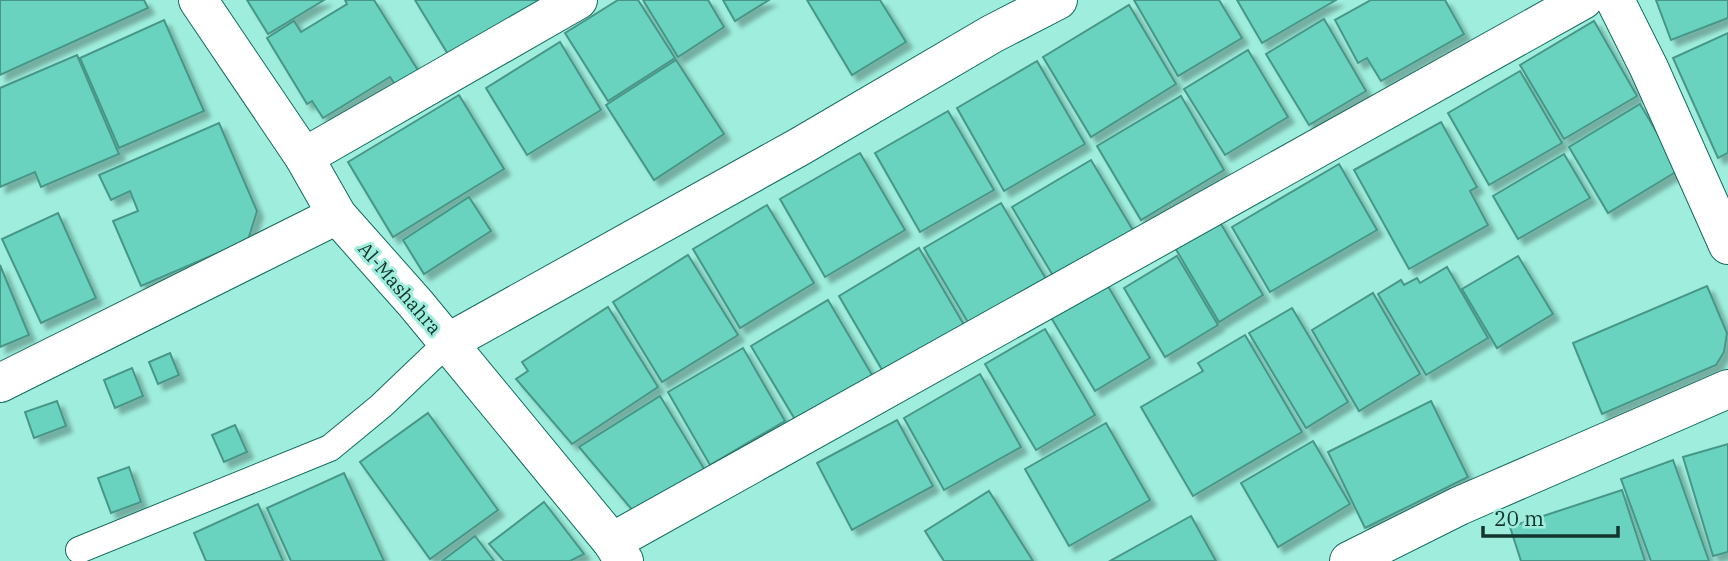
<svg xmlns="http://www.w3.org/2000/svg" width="1728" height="561" font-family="'IBM Plex Serif',serif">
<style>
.building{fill:#6ad3bf;stroke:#479687;stroke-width:2;filter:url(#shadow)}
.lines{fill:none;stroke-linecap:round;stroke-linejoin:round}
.service-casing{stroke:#136b5e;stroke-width:28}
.minor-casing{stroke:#136b5e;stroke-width:40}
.service{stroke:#fff;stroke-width:26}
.minor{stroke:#fff;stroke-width:38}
.labels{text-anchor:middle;stroke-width:6;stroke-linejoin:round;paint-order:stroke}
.street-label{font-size:19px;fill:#13352e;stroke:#9feedd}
</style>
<defs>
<filter id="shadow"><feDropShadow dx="6" dy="6" stdDeviation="2" flood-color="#0004"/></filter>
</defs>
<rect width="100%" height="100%" fill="#9feedd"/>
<!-- building -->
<g class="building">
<path d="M 0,0 L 144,0 L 148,8 L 0,75 Z"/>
<path d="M 247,0 L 324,0 L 268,34 Z"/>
<path d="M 345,0 L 374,0 L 419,72 L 396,86 L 390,77 L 323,118 L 312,101 L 307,104 L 267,38 L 294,21 L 301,32 L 347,4 Z"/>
<path d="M 415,0 L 547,0 L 451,59 Z"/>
<path d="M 618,0 L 638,0 L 675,58 L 608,101 L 565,33 Z"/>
<path d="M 643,0 L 708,0 L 724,27 L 678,57 Z"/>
<path d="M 723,0 L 769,0 L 735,21 Z"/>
<path d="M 807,0 L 880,0 L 906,42 L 852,75 Z"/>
<path d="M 1134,0 L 1219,0 L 1242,38 L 1178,76 Z"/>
<path d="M 1237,0 L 1336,0 L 1262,43 Z"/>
<path d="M 1371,0 L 1445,0 L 1464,34 L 1381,81 L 1367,58 L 1358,63 L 1335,20 Z"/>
<path d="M 1656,0 L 1728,0 L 1728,18 L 1671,40 Z"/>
<path d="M 1129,5 L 1176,84 L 1091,137 L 1043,57 Z"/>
<path d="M 1324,19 L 1366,91 L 1309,125 L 1266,54 Z"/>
<path d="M 164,20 L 204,111 L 119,148 L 80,58 Z"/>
<path d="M 1594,21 L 1637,96 L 1564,139 L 1520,65 Z"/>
<path d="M 1728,33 L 1728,153 L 1718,158 L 1673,58 Z"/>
<path d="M 560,42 L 601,110 L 527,155 L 486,88 Z"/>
<path d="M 1248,50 L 1288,117 L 1225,155 L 1184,89 Z"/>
<path d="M 77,55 L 119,154 L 41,187 L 35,172 L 0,187 L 0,88 Z"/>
<path d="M 676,60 L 724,134 L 654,180 L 606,105 Z"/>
<path d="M 1037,61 L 1085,144 L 1004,191 L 957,108 Z"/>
<path d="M 1520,71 L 1562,143 L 1489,185 L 1448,113 Z"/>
<path d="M 459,95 L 504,169 L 393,237 L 348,162 Z"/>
<path d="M 1181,96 L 1224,170 L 1141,220 L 1097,146 Z"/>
<path d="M 1640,104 L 1679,170 L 1608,213 L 1569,147 Z"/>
<path d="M 948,111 L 994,190 L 920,232 L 875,153 Z"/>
<path d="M 1441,122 L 1477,187 L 1470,191 L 1488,225 L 1409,269 L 1354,170 Z"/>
<path d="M 219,123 L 257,211 L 248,240 L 141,286 L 113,221 L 138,211 L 130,191 L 111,200 L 99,175 Z"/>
<path d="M 860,153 L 905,230 L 825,277 L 780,199 Z"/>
<path d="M 1564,154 L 1590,198 L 1518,239 L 1493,196 Z"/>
<path d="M 1091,160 L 1134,232 L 1055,279 L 1012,207 Z"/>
<path d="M 1339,164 L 1377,230 L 1270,292 L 1232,227 Z"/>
<path d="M 469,197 L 491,231 L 424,274 L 403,240 Z"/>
<path d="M 1001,203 L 1046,279 L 969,324 L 924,248 Z"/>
<path d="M 767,205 L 814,283 L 740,328 L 693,249 Z"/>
<path d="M 58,213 L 96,298 L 41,323 L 2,239 Z"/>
<path d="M 1218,219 L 1263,295 L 1219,322 L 1174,246 Z"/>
<path d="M 919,248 L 964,325 L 884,373 L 839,296 Z"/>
<path d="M 688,255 L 738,335 L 662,382 L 613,302 Z"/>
<path d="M 1177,256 L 1218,325 L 1165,357 L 1124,288 Z"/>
<path d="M 1518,256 L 1553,314 L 1497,348 L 1462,289 Z"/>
<path d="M 0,265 L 29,335 L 0,347 Z"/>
<path d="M 1447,267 L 1488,338 L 1426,375 L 1378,294 L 1401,280 L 1404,285 L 1417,278 L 1420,283 Z"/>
<path d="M 1105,281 L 1150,358 L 1095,391 L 1049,314 Z"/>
<path d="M 1707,286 L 1727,333 L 1724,352 L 1716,365 L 1602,414 L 1573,343 Z"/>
<path d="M 1373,293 L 1420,374 L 1359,411 L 1312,330 Z"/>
<path d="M 828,300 L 875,380 L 799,426 L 751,346 Z"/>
<path d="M 608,307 L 658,387 L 572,444 L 516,379 L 528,371 L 522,362 Z"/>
<path d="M 1292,308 L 1348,402 L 1306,428 L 1249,333 Z"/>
<path d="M 1045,329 L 1095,415 L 1036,450 L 985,364 Z"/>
<path d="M 1245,335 L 1302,432 L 1193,496 L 1141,407 L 1203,371 L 1198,363 Z"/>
<path d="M 743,348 L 785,421 L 710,465 L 668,392 Z"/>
<path d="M 170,353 L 179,375 L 158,384 L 149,362 Z"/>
<path d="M 132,368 L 143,396 L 115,408 L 104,380 Z"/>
<path d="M 980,374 L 1021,447 L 944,490 L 904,418 Z"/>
<path d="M 660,396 L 706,472 L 634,512 L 579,447 Z"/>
<path d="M 57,401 L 66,426 L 34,438 L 25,412 Z"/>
<path d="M 1431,401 L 1468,477 L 1365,528 L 1328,452 Z"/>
<path d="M 428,413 L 498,510 L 430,559 L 360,462 Z"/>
<path d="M 897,420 L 933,486 L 852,530 L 817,463 Z"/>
<path d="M 1106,423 L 1150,500 L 1069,546 L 1025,469 Z"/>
<path d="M 235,425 L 247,452 L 224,462 L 212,435 Z"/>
<path d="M 1313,441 L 1350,504 L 1278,547 L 1241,483 Z"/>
<path d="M 1728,444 L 1728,552 L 1713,556 L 1683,457 Z"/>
<path d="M 1673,460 L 1709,561 L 1651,561 L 1621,479 Z"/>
<path d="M 129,467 L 141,502 L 111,513 L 98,478 Z"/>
<path d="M 344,473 L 384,561 L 291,561 L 267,508 Z"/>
<path d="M 1622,490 L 1645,561 L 1521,561 L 1510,527 Z"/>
<path d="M 989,491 L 1033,561 L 944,561 L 925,531 Z"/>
<path d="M 544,502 L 584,554 L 570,561 L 504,561 L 489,544 Z"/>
<path d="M 258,504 L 283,561 L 206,561 L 194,533 Z"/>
<path d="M 1191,516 L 1216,561 L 1110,561 Z"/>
<path d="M 475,536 L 494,561 L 442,561 Z"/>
</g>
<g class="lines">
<!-- service casing -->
<g class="service-casing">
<path id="service" d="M 79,550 L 330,448 L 381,406 L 447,343"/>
</g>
<!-- minor casing -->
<g class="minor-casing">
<g id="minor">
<path d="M 198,0 L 304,157 L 337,215 L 416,304 L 612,542 L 624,561"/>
<path d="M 1615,0 L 1649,68 L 1728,245"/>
<path d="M 304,157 L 578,0"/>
<path d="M 447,343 L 799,147 L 992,34 L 1058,0"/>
<path d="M 0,383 L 337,215"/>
<path d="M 612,542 L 1583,0"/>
<path d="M 1349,561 L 1459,506 L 1728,389"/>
</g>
</g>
<!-- service -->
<use href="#service" class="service"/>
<!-- minor -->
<use href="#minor" class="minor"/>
</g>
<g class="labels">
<!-- street labels -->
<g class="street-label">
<text transform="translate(400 288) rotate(49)" y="7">Al-Mashahra</text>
</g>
</g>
<!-- scale -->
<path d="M1483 526v10h135v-10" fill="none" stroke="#13352e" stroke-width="3.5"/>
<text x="1494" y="526" font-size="21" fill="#13352e" stroke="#9feedd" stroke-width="5" paint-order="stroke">20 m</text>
</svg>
